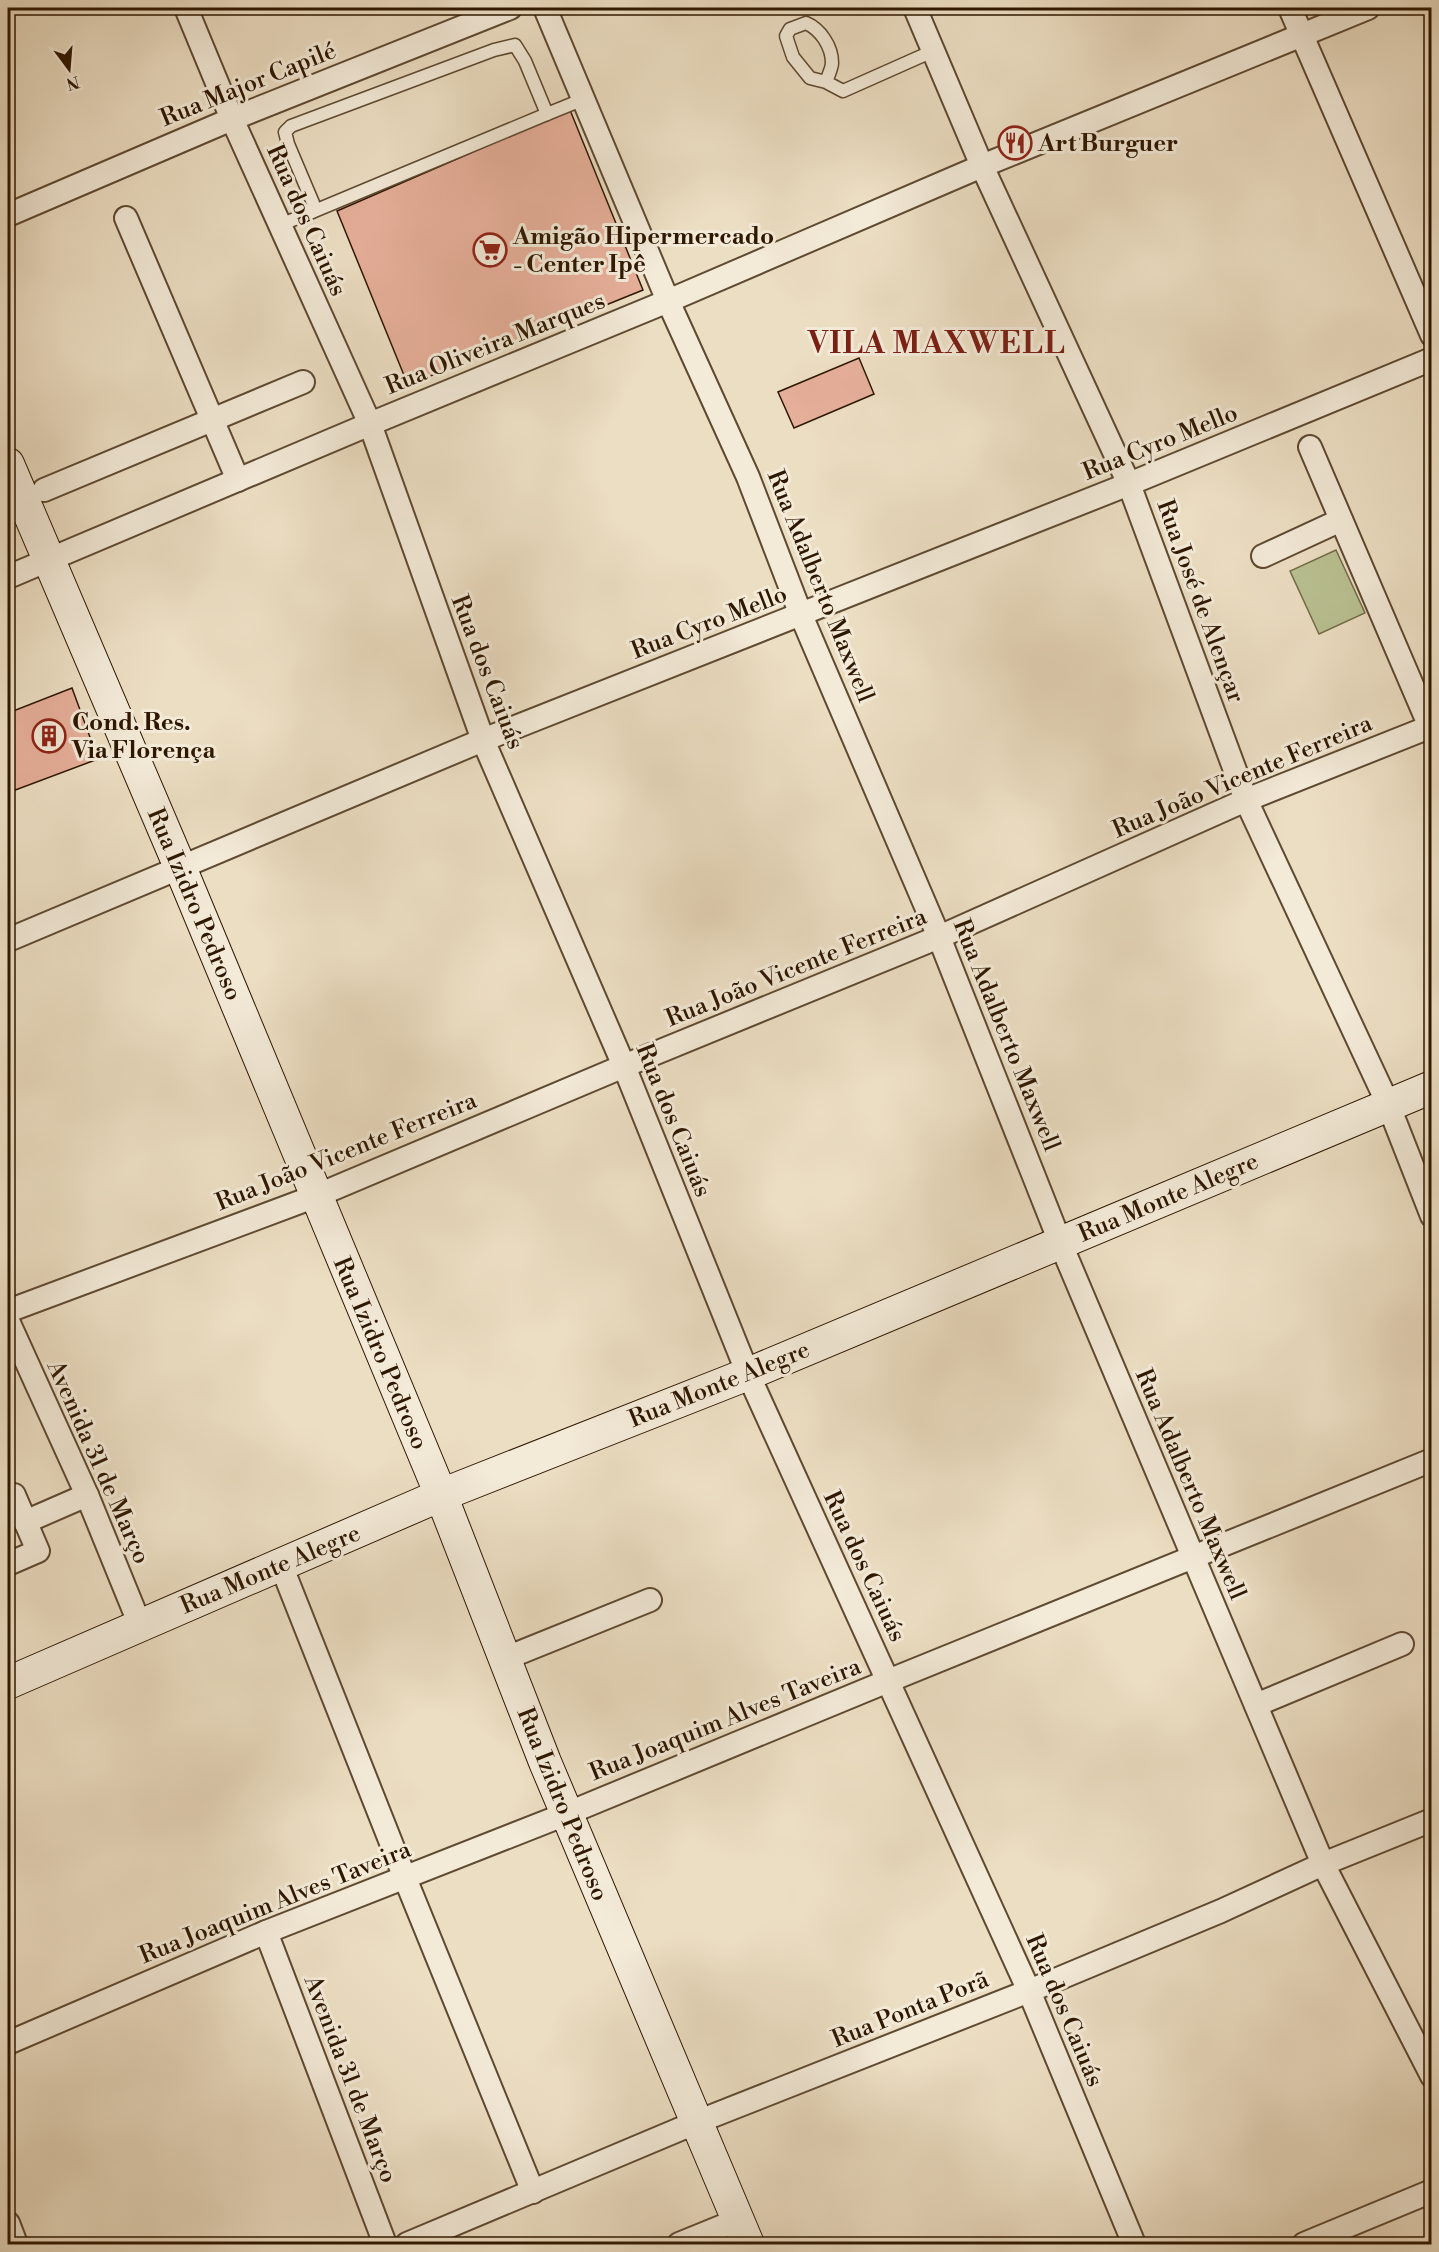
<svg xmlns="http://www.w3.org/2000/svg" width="1439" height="2252" font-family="'Libre Bodoni',serif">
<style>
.green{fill:#b9c192;stroke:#746c49;stroke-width:1.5}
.building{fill:#e6af9a;stroke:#2e1700;stroke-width:1.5}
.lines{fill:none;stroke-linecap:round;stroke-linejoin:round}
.lane-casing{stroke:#5e4931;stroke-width:15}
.street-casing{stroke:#5e4931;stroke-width:26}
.secondary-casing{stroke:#2e1700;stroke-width:34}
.lane{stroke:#f3ead8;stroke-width:12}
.street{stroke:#f3ead8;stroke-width:22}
.secondary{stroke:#f3ead8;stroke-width:32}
.labels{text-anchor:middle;stroke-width:6;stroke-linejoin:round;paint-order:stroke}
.street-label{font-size:24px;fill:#2e1700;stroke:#f3ead8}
.poi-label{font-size:24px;font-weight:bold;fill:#2e1700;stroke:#f3ead8;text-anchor:start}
.district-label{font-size:30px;font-weight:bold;letter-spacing:1.5px;fill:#7a1f14;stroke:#f3ead8}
</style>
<rect width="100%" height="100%" fill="#ecdec3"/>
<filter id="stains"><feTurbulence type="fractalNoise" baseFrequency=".00333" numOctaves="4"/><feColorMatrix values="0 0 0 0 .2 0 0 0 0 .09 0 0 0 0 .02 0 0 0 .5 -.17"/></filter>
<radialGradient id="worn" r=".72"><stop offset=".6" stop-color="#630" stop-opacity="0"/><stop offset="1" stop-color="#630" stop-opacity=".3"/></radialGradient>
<!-- green -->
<path class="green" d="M 1336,550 L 1365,613 L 1319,634 L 1290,571 Z"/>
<!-- building -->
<g class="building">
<path d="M 570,110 L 643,290 L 408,385 L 337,211 Z"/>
<path d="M 859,358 L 874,394 L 794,428 L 778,392 Z"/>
<path d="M 72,688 L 98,759 L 10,792 L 8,785 L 8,713 Z"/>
</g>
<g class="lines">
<!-- lane casing -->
<g class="lane-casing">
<g id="lane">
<path d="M 826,82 C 828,76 832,68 832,63 C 832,46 820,29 806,23 L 790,29 L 786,36 L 793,57 L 810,78 L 826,82 L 843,91 L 933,51"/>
<path d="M 312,212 L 547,114"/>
<path d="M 280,225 L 312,212 L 313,203 L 288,144 L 285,132 L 291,126 L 494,50 L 515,45 L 525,61 L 547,114 L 584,99"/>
</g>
</g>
<!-- street casing -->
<g class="street-casing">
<g id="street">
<path d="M 186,8 L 232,119 L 370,424 L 483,740 L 624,1066 L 748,1374 L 1029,1991 L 1134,2244"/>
<path d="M 545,8 L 668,301 L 748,477 L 801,615 L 939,937 L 1060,1242 L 1323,1864 L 1432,2076"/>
<path d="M 915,8 L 982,166 L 1129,484 L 1246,800 L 1388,1104 L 1432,1216"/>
<path d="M 1290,8 L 1432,335"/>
<path d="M 8,215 L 232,119 L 510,8"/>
<path d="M 126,218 L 238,480"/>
<path d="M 1310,447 L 1430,727"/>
<path d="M 44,490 L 303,382"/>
<path d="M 1263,556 L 1341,520"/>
<path d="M 8,577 L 370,424 L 668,301 L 982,166 L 1368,8"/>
<path d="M 8,940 L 483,740 L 1129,484 L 1432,359"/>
<path d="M 8,1311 L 316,1196 L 624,1066 L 939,937 L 1246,800 L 1432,726"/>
<path d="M 8,1321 L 87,1495 L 140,1625"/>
<path d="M 8,1498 L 14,1495 L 38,1551 L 8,1564"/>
<path d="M 25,1522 L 87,1495"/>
<path d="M 281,1565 L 405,1878 L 533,2192"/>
<path d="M 504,1659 L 650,1600"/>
<path d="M 1256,1705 L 1402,1644"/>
<path d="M 266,1932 L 385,2244"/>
<path d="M 8,2043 L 266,1932 L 566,1814 L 888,1681 L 1432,1460"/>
<path d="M 8,2223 L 16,2244"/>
<path d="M 407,2244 L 697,2122 L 1029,1991 L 1221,1911 L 1323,1864 L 1432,1820"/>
<path d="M 679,2244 L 738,2220"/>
<path d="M 1304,2244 L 1432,2191"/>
</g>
</g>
<!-- secondary casing -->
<g class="secondary-casing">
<g id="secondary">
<path d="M 8,464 L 180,867 L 441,1495 L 545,1762 L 748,2244"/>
<path d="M 8,1683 L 441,1495 L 748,1374 L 1432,1087"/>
</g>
</g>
<!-- lane -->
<use href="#lane" class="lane"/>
<!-- street -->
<use href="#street" class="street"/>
<!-- secondary -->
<use href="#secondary" class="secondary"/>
</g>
<!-- icons -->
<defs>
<g id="restaurant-ring" transform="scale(1.725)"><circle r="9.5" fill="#f3ead8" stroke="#8f2418" stroke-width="1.5"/><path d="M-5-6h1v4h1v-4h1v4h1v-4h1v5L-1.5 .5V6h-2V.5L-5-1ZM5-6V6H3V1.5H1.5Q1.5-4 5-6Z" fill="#8f2418"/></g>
<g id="supermarket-ring" transform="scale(1.725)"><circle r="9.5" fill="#f3ead8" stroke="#8f2418" stroke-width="1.5"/><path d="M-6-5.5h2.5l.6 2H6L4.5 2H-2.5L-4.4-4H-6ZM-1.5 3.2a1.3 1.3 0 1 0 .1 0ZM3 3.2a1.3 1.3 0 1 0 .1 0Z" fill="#8f2418"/></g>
<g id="building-ring" transform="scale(1.725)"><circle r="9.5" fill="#f3ead8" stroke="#8f2418" stroke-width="1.5"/><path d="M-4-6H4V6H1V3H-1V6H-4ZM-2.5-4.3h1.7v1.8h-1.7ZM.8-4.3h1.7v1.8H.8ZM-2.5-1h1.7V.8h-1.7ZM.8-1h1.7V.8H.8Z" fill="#8f2418"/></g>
</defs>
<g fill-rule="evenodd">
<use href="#restaurant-ring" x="1015" y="143"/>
<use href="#supermarket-ring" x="490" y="250"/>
<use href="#building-ring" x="49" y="736"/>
</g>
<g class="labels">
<!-- street labels -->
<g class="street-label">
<text transform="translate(248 84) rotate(-22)" y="8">Rua Major Capilé</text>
<text transform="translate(307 220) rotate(66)" y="8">Rua dos Caiuás</text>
<text transform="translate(495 343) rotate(-22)" y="8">Rua Oliveira Marques</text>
<text transform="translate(1160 442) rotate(-22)" y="8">Rua Cyro Mello</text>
<text transform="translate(821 586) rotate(68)" y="8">Rua Adalberto Maxwell</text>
<text transform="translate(1201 601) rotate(70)" y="8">Rua José de Alençar</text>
<text transform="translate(709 622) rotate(-21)" y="8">Rua Cyro Mello</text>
<text transform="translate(488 672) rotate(69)" y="8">Rua dos Caiuás</text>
<text transform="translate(1242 776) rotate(-23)" y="8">Rua João Vicente Ferreira</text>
<text transform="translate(195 904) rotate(67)" y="8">Rua Izidro Pedroso</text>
<text transform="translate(796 967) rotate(-22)" y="8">Rua João Vicente Ferreira</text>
<text transform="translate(1007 1035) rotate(68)" y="8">Rua Adalberto Maxwell</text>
<text transform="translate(674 1120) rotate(68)" y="8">Rua dos Caiuás</text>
<text transform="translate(346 1151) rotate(-22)" y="8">Rua João Vicente Ferreira</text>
<text transform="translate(1168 1197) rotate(-23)" y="8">Rua Monte Alegre</text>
<text transform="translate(381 1353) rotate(67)" y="8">Rua Izidro Pedroso</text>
<text transform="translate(719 1384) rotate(-22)" y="8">Rua Monte Alegre</text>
<text transform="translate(99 1462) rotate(66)" y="8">Avenida 31 de Março</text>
<text transform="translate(1191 1484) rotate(67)" y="8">Rua Adalberto Maxwell</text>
<text transform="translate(865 1566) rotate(65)" y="8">Rua dos Caiuás</text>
<text transform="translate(270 1569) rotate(-23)" y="8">Rua Monte Alegre</text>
<text transform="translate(725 1719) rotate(-22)" y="8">Rua Joaquim Alves Taveira</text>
<text transform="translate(563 1804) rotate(68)" y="8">Rua Izidro Pedroso</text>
<text transform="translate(275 1902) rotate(-22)" y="8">Rua Joaquim Alves Taveira</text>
<text transform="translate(910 2009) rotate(-22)" y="8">Rua Ponta Porã</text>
<text transform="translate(1065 2010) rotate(67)" y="8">Rua dos Caiuás</text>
<text transform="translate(351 2079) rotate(69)" y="8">Avenida 31 de Março</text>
</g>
<!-- poi labels -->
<g class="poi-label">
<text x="1038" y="151">Art Burguer</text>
<text x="513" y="244">Amigão Hipermercado<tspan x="513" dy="28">- Center Ipê</tspan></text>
<text x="72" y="730">Cond. Res.<tspan x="72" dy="28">Via Florença</tspan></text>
</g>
<!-- district labels -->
<g class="district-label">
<text x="937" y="353">VILA MAXWELL</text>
</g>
</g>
<!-- margin -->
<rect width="1439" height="2252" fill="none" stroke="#ecdec3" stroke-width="30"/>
<rect x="9" y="9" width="1421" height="2234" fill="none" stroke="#2e1700" stroke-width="3"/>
<rect x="15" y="15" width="1409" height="2222" fill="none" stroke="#2e1700" stroke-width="1.5"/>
<!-- north arrow -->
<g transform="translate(69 69) rotate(164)" stroke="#f3ead8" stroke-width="4.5" paint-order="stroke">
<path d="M0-4.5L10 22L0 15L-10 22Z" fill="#2e1700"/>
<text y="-9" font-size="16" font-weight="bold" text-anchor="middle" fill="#2e1700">N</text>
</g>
<rect width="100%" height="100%" filter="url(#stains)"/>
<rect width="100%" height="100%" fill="url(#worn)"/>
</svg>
